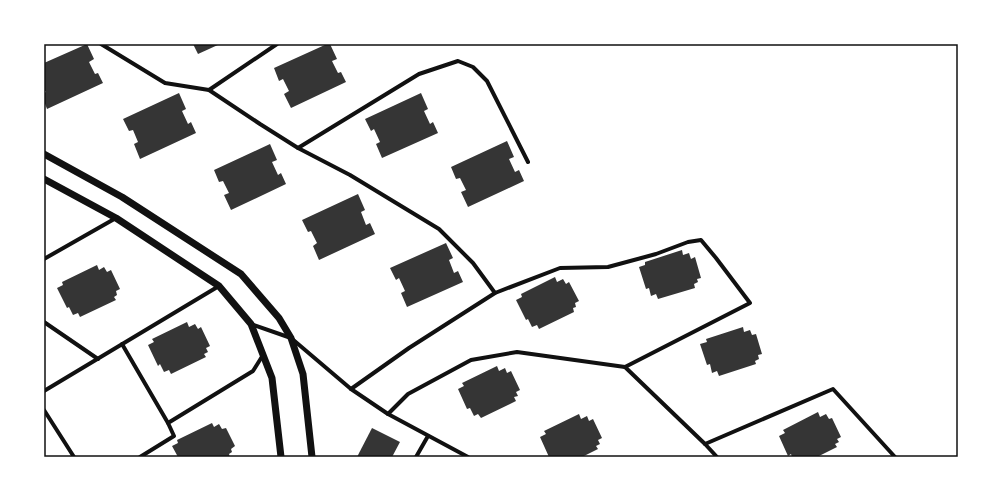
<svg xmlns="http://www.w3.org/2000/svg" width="1002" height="501" font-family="'Nunito Sans',sans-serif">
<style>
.building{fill:#353535}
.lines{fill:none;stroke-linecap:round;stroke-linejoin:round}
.minor{stroke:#111;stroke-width:4}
.tertiary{stroke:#111;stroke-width:7}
.neatline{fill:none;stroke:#111;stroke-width:1.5}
</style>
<rect width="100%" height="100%" fill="#fff"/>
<!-- building -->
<g class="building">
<path d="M 87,44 L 94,59 L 89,62 L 95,74 L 98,73 L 103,83 L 47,109 L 44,101 L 44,93 L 46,92 L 44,89 L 44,63 Z"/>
<path d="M 193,44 L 220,44 L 198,54 Z"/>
<path d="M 327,44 L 330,44 L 337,59 L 332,61 L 338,73 L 341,72 L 346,82 L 291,108 L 284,94 L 289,91 L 283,79 L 279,81 L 274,68 Z"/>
<path d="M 179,93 L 186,109 L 182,111 L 188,124 L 191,122 L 196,133 L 140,159 L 134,144 L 138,142 L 133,130 L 129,131 L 123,119 Z"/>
<path d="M 421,93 L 428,109 L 424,111 L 430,124 L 433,122 L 438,133 L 382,158 L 376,144 L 380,142 L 374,129 L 371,131 L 365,119 Z"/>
<path d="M 507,141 L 514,157 L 509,159 L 515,172 L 519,170 L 524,181 L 468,207 L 461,192 L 466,190 L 460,178 L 456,179 L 451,167 Z"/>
<path d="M 270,144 L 277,160 L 272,162 L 278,175 L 281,173 L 286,184 L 231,210 L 224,195 L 229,193 L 223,181 L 219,182 L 214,170 Z"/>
<path d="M 358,194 L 365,210 L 361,212 L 366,225 L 370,223 L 375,234 L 319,260 L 313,246 L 317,243 L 311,231 L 308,232 L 302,220 Z"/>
<path d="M 446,243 L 453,258 L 449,260 L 454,273 L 458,271 L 463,282 L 407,307 L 401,293 L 405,291 L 399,278 L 396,280 L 390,268 Z"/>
<path d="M 682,250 L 683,255 L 689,253 L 691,259 L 695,257 L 701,278 L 697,279 L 698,282 L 694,284 L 695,288 L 658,299 L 656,294 L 651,296 L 649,288 L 646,289 L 639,267 L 645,265 L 645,262 Z"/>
<path d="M 97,265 L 99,270 L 104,267 L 107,272 L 111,270 L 120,289 L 116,291 L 117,295 L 114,297 L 116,300 L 80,317 L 78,313 L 73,315 L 69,307 L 67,308 L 57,288 L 63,285 L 62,282 Z"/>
<path d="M 555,277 L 557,282 L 563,279 L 566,284 L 569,282 L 579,301 L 575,303 L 576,307 L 573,308 L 574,312 L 539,329 L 537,325 L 532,327 L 528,319 L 526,320 L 516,300 L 522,297 L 521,294 Z"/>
<path d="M 187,322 L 189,327 L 195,324 L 198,329 L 201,327 L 210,346 L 206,348 L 208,352 L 204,354 L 206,357 L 171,374 L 169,370 L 164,372 L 160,364 L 158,366 L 148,345 L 154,342 L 152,339 Z"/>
<path d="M 743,327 L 744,332 L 750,330 L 752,335 L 756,334 L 762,354 L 758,355 L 759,359 L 755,361 L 756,364 L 719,376 L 717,371 L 712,373 L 710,364 L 707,365 L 700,344 L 707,342 L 706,339 Z"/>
<path d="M 497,366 L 499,371 L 505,368 L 507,373 L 511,371 L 520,390 L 516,392 L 518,396 L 514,397 L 516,401 L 481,418 L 478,414 L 474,416 L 470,408 L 467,409 L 458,389 L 464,386 L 462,383 Z"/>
<path d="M 818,412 L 820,417 L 826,414 L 829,419 L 832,418 L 841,437 L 837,439 L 839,442 L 835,444 L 837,447 L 817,457 L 792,457 L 791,454 L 788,456 L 779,436 L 785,433 L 783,430 Z"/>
<path d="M 579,414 L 581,419 L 587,416 L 589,421 L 593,419 L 602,438 L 598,440 L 600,444 L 596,446 L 598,449 L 582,457 L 549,457 L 540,437 L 546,434 L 544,431 Z"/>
<path d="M 212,423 L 214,427 L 219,424 L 222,429 L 226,428 L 235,446 L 231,449 L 232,452 L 229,454 L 230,457 L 178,457 L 172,446 L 178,443 L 177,440 Z"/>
<path d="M 372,428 L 400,442 L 392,457 L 357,457 Z"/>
</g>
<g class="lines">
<!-- minor -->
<g class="minor">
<path d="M 101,44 L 165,83 L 209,90 L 260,124 L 298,148 L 350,175 L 439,229 L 473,263 L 495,293 L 409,348 L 351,389"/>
<path d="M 209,90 L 277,44"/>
<path d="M 298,148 L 419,74 L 458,61 L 473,67 L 487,81 L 528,162"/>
<path d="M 44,259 L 116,218"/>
<path d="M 495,293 L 560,268 L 608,267 L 656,254 L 688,242 L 701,240 L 716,258 L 750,303 L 625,367"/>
<path d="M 44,322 L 98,359"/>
<path d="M 251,324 L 291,338 L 351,389 L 388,414 L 468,457"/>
<path d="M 122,344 L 168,423"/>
<path d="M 44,391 L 219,286"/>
<path d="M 44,410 L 74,457"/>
<path d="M 388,414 L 408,394 L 471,360 L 517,352 L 625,367 L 705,444 L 717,457"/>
<path d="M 705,444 L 833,389 L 895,457"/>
<path d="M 140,457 L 174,436 L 168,423 L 253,371 L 263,355"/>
<path d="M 416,457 L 428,436"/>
</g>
<!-- tertiary -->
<g class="tertiary">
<path d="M 44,154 L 122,197 L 241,274 L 279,318 L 291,338 L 303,374 L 312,457"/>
<path d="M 44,179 L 116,218 L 219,286 L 251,324 L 272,378 L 281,457"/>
</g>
</g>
<!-- border -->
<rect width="1002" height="501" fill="none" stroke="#ffffff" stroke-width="90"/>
<rect x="45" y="45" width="912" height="411" class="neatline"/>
</svg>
